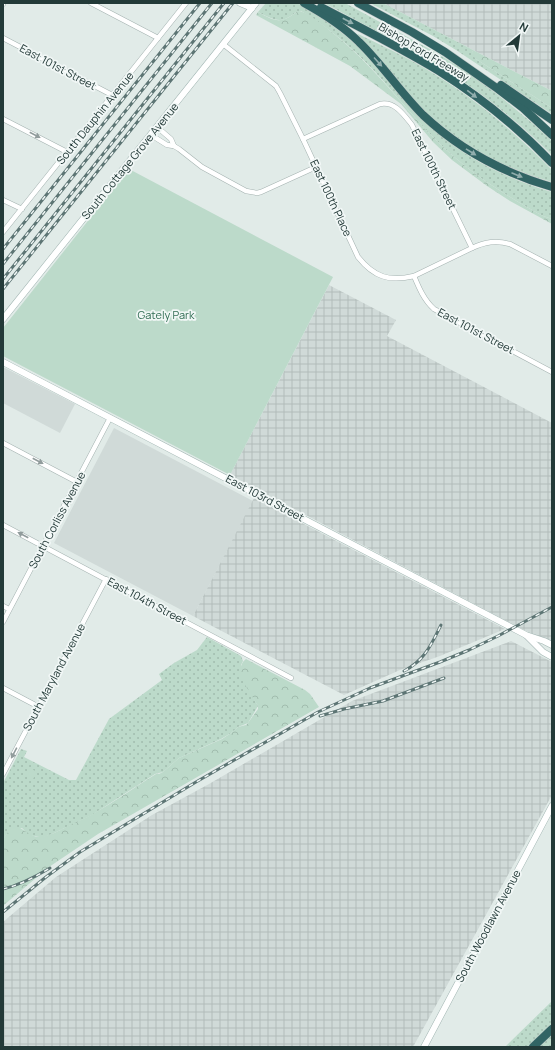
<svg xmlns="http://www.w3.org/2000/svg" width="555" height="1050" font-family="Manrope,sans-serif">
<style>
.built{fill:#d0dad8}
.industrial{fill:url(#industrial-grid)}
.grass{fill:url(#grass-dots)}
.forest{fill:url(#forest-crowns)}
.park{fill:#bcdaca}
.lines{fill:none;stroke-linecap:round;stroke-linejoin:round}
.street-casing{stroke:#a4b2b0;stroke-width:5.5}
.secondary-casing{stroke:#a1b5b2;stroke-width:7}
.highway-casing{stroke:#c1c8c7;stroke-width:9}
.street{stroke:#fff;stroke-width:4.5}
.secondary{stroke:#fff;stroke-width:6}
.highway{stroke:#316464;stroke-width:8}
.rail-casing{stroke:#5d7574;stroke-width:3}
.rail{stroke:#f1f7f6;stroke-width:1.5;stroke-dasharray:4.5;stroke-linecap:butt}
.oneway{fill:#91aead}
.oneway2{fill:#919c9c}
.labels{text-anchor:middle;stroke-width:3.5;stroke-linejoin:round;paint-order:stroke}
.street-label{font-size:11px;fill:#233a38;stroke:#f1f7f6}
.park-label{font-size:11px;fill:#316d54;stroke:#f1f7f6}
</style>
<defs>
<pattern id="industrial-grid" width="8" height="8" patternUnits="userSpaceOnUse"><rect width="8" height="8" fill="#d0dad8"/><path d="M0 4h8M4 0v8" fill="none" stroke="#b2bcba"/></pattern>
<pattern id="grass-dots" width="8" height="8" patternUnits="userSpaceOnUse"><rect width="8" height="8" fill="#bcdaca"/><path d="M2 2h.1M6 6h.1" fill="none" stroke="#a1bcae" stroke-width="1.8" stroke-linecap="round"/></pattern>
<pattern id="forest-crowns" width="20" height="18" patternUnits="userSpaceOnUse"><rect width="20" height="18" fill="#bcdaca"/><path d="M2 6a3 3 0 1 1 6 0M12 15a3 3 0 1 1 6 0" fill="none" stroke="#a1bcae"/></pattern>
</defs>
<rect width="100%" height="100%" fill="#e1ebe8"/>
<!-- built -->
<g class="built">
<path d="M 3,367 L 75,404 L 60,433 L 3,403 Z"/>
<path d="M 114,428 L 253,501 L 193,616 L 54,543 Z"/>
</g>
<!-- industrial -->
<g class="industrial">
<path d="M 383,3 L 551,3 L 552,91 L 473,50 Z"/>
<path d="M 329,285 L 396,320 L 387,336 L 552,423 L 552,643 L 520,628 L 230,475 Z"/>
<path d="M 254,498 L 505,629 L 440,656 L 400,670 L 344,695 L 193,616 Z"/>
<path d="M 511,641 L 552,662 L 552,795 L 413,1047 L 3,1047 L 3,922 L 56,877 L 152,815 L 209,784 L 352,701 Z"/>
</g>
<!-- grass -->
<g class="grass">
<path d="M 266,3 C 275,3 288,1 296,3 C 303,4 311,11 317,15 C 332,25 346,35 358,47 C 384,73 405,103 432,128 C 466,159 508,179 552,192 L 552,219 L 543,216 C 505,195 468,172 437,141 C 415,119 396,95 376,73 C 354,49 328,27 301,11 C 296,11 293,15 289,17 C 279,24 268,17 258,12 Z"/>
<path d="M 324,3 L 345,3 L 435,52 L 464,70 L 497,94 L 531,122 L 552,141 L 552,155 C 519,122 481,92 441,67 C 403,44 363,24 324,3 Z"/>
<path d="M 370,3 L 383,3 L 473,50 L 472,52 L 476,59 L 552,108 L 552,114 L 456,50 L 433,36 Z"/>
<path d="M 358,34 C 381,45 404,56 426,69 C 472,96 514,131 552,170 L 552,182 C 512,171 473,152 441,125 C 426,114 414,100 402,86 C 387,69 372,52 357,36 Z"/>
<path d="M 207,637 L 241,656 L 243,661 L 241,665 L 254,699 L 258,706 L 248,723 L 238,727 L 231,733 L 221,739 L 179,758 L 163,772 L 155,774 L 92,815 L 52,834 L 44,837 L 39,837 L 29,835 L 22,828 L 7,834 L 3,839 L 3,783 L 21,749 L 27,751 L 24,757 L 69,780 L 76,780 L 109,719 L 162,680 L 159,674 L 174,663 L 197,650 Z"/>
<path d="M 552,1001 L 552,1047 L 505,1047 Z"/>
</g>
<!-- forest -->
<g class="forest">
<path d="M 298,11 C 307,10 339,38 347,45 C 380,74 406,110 437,141 C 468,172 505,195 543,216 L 552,219 L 552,224 L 510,201 L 487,186 L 452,160 L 433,142 L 401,104 L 350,66 L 256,15 L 258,12 C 276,22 281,24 298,11 Z"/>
<path d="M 473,50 L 552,91 L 552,108 L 476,59 L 473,56 L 472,52 Z"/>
<path d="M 246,659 L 305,690 L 310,694 L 319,707 L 98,834 L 49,867 L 4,905 L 3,904 L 4,887 L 3,880 L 3,839 C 6,835 9,830 14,828 C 23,824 30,841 45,836 C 54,834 62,829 70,825 C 78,821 86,818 93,814 C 114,802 135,787 156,774 L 159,774 L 163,772 L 179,758 L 222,739 L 231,733 L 238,727 L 246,725 L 248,723 L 258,709 L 258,706 L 241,678 C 240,672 240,663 246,659 Z"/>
</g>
<!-- park -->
<g class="park">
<path d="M 129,169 L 333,277 L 230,475 L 3,356 L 3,328 Z"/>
<path d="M 30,768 L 37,772 L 33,779 L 26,776 Z"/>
</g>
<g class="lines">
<!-- street casing -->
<g class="street-casing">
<g id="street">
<path d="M 91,3 L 158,38"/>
<path d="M 3,4 L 3,3"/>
<path d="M 3,38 L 112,95"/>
<path d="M 223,44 L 276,86 L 280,93 L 303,139 L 358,257 C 374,277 389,282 414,276 L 472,248"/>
<path d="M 3,119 L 67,152"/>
<path d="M 157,127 L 171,139 L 174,146"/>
<path d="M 151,135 L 167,145 L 174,146 L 179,149 L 202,167 L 246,191 L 257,193 L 261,192 L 316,167"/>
<path d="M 303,139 L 380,104 C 395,101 404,115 412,125 L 472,248 C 485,242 496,240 510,244 L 552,266"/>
<path d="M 3,200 L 22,209"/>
<path d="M 3,232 L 186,3"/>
<path d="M 414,276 C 419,288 424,300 434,309 L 552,372"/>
<path d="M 3,443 L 77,482"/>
<path d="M 3,525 L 291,678"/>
<path d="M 3,606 L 9,609"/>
<path d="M 3,622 L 110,418"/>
<path d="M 3,688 L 39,707"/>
<path d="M 3,774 L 106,579"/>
</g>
</g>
<!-- secondary casing -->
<g class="secondary-casing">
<g id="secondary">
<path d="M 240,3 L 252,8"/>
<path d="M 3,319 L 256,3"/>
<path d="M 3,362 L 526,635 L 544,641 L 552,645"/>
<path d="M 527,636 L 543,652 L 552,657"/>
<path d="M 424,1047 L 552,806"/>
</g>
</g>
<!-- highway casing -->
<g class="highway-casing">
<g id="highway">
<path d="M 304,3 C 324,14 343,26 359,42 C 382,64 400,92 423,115 C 459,149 504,173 552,187"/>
<path d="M 358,3 L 412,32 L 445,52 L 498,89 L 523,108 L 552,135"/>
<path d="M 321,7 C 361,28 401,48 439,71 C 480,97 519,128 552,163"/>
<path d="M 501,85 L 552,120"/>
<path d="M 533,1047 L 552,1029"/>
</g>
</g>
<!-- street -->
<use href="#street" class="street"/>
<!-- secondary -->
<use href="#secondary" class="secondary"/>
<!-- highway -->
<use href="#highway" class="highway"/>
<!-- rail casing -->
<g class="rail-casing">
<g id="rail">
<path d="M 3,249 L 200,3"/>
<path d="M 3,264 L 212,3"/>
<path d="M 3,279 L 224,3"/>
<path d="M 3,289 L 233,3"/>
<path d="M 404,671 C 425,660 431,645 441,625"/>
<path d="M 320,716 L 344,709 L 383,701 L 444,678"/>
<path d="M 3,889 C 20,885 35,877 50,868"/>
<path d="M 3,912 L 46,877 L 80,852 L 196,782 L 318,712 L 370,688 L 440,662 L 469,650 L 498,636 L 552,607"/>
</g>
</g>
<!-- rail -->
<use href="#rail" class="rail"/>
</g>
<!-- one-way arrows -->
<defs><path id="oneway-solid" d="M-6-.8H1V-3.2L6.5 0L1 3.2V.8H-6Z"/></defs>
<g class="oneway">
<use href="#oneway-solid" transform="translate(348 21) rotate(28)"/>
<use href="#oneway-solid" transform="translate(378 62) rotate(48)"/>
<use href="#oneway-solid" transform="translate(472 94) rotate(37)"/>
<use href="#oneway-solid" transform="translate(471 152) rotate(32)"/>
<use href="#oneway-solid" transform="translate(517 175) rotate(23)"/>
</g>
<g class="oneway2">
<use href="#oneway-solid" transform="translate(35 135) rotate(28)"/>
<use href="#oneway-solid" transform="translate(38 461) rotate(28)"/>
<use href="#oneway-solid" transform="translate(23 535) rotate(-152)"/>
<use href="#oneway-solid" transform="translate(14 753) rotate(118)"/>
</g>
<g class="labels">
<!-- street labels -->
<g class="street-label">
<text transform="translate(424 52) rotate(31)" y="4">Bishop Ford Freeway</text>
<text transform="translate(58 67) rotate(28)" y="4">East 101st Street</text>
<text transform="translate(95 118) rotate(-51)" y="4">South Dauphin Avenue</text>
<text transform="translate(130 161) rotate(-51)" y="4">South Cottage Grove Avenue</text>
<text transform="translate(434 169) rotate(64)" y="4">East 100th Street</text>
<text transform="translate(331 198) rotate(65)" y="4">East 100th Place</text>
<text transform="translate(476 331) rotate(28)" y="4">East 101st Street</text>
<text transform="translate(265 498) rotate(28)" y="4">East 103rd Street</text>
<text transform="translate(57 520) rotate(-62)" y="4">South Corliss Avenue</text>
<text transform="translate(147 601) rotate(28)" y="4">East 104th Street</text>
<text transform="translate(54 677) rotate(-62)" y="4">South Maryland Avenue</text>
<text transform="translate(488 926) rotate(-62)" y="4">South Woodlawn Avenue</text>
</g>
<!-- park labels -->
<g class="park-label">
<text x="166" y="319">Gately Park</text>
</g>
</g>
<!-- border -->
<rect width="555" height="1050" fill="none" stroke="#233a38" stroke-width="8"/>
<!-- north arrow -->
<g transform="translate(519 36) rotate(29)" stroke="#f1f7f6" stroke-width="3" paint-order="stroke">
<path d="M0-3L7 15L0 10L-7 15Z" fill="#233a38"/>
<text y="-6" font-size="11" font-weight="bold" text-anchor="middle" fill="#233a38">N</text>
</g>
</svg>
